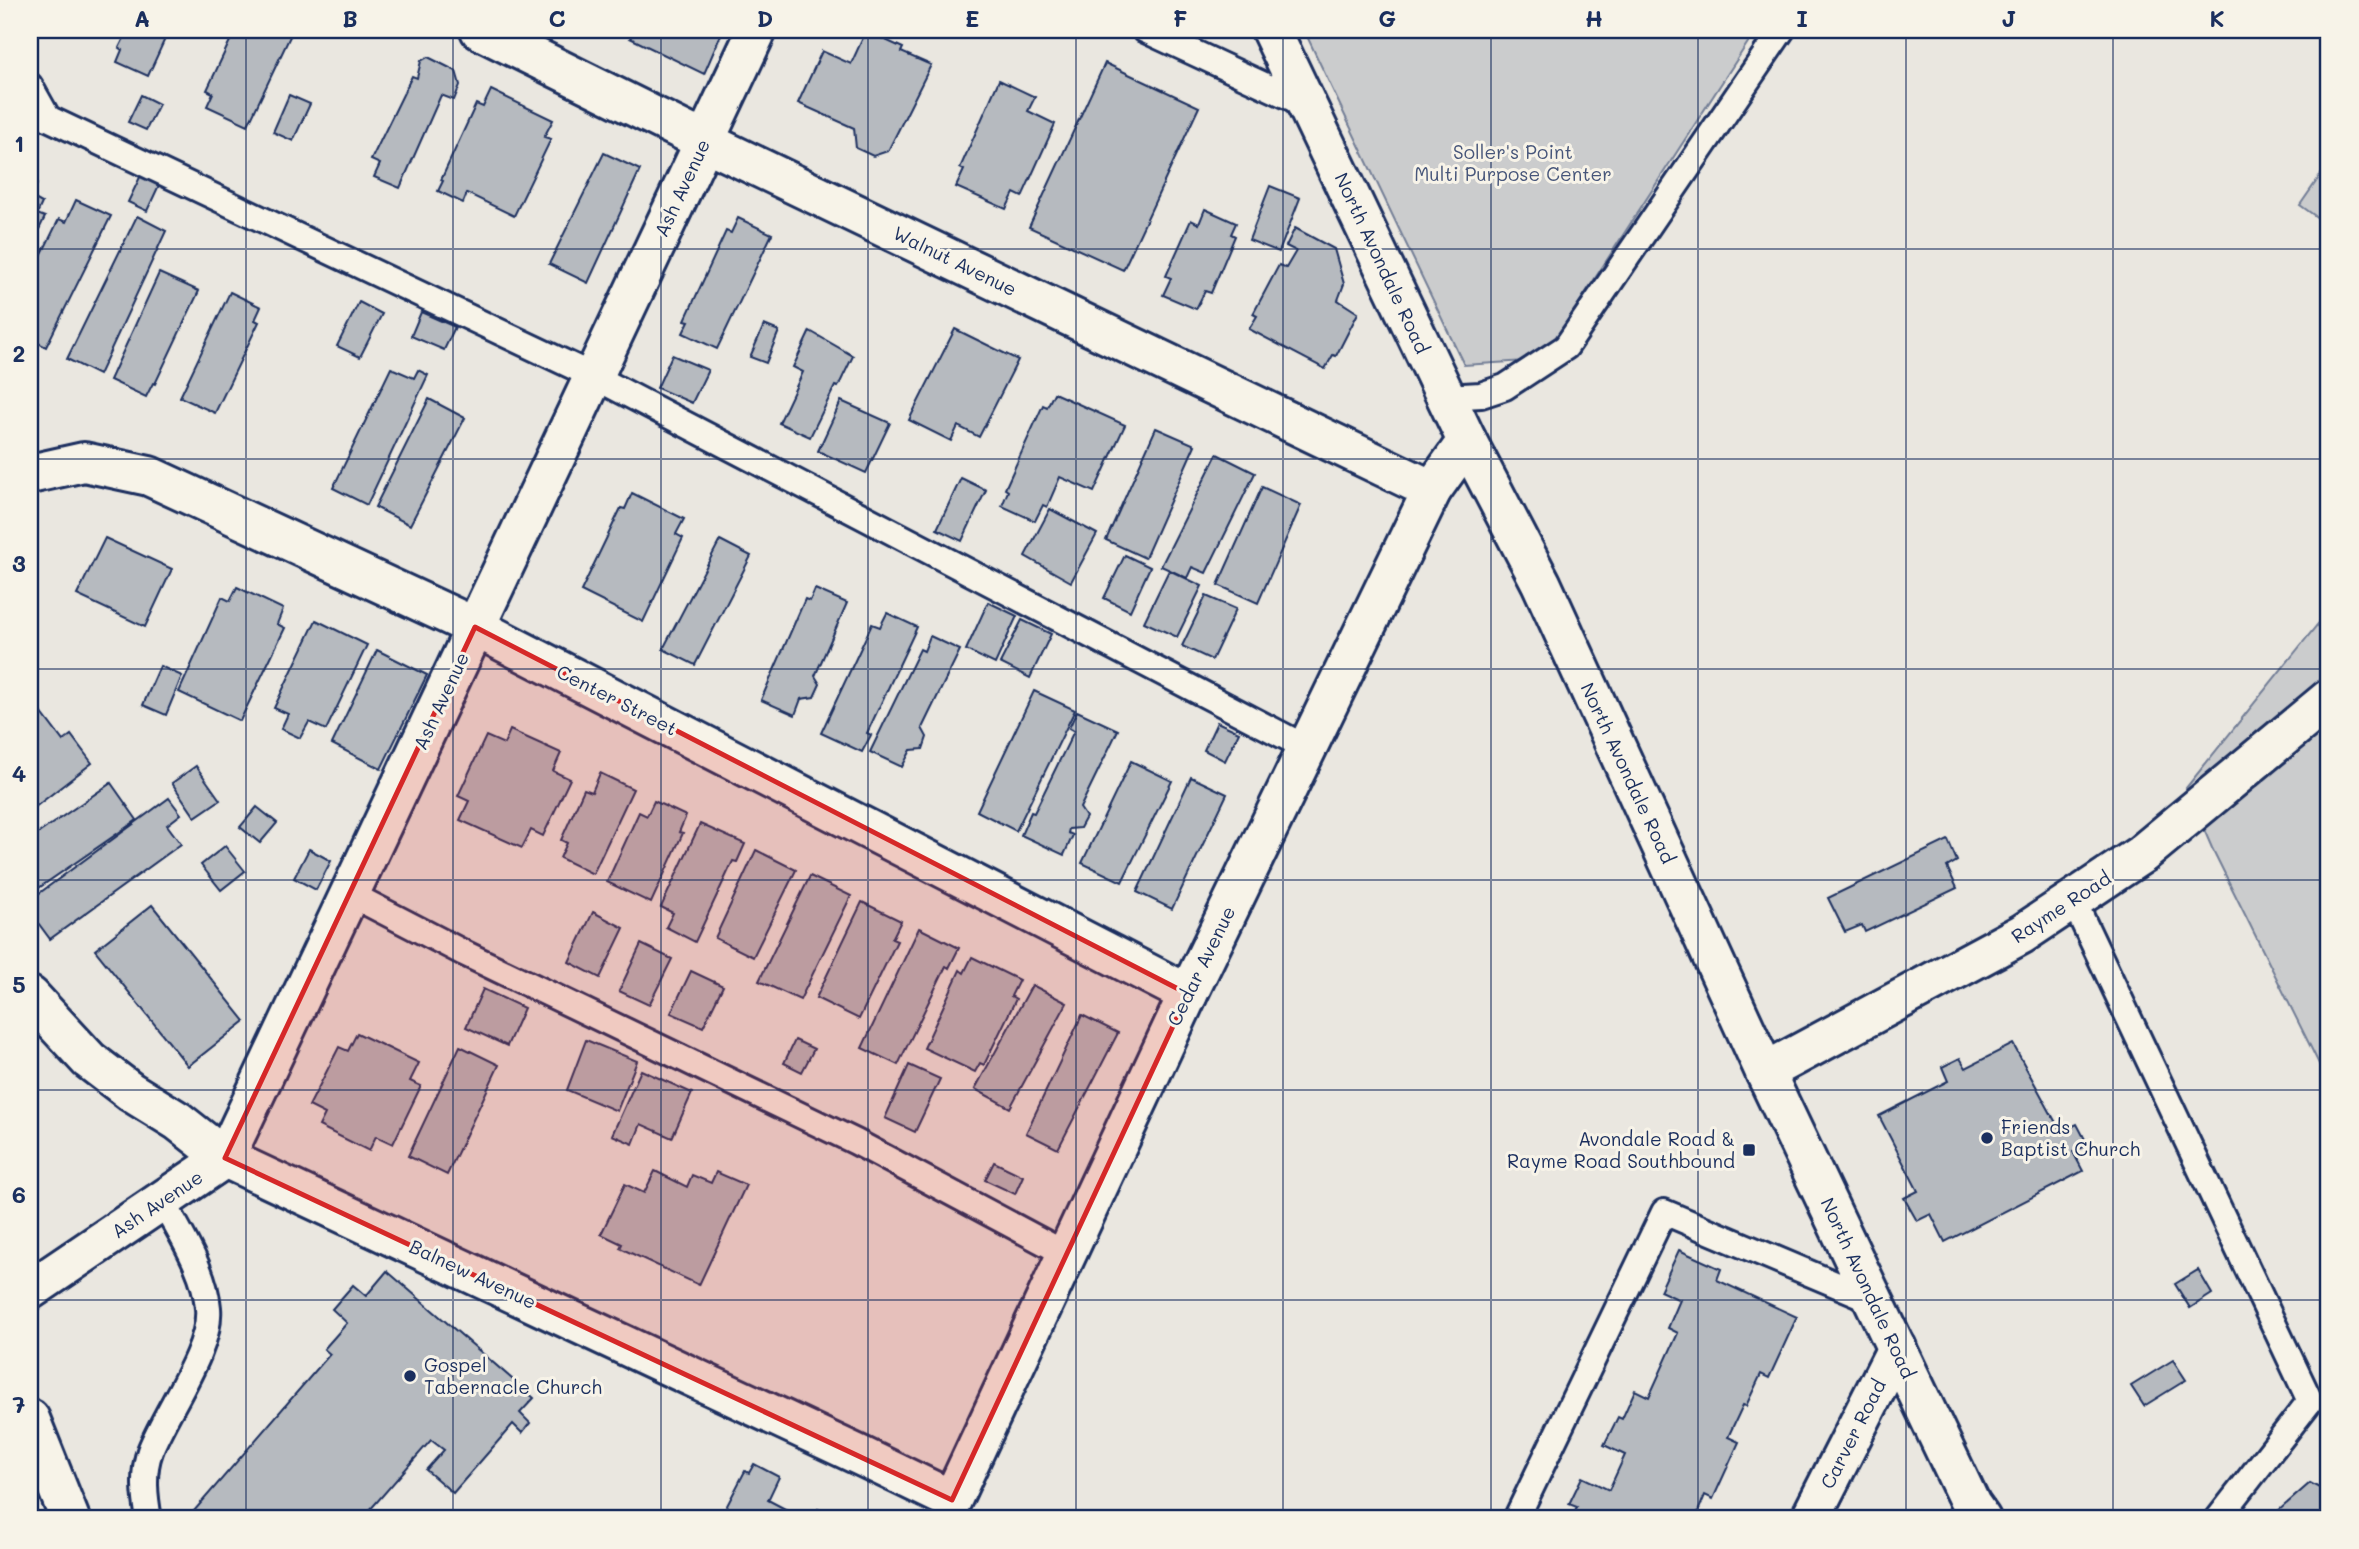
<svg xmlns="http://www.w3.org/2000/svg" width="2359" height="1549" font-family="Mali,sans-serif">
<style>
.green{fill:#cbcccd;stroke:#737e96;stroke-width:2}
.building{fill:#b6babf;stroke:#1b2f5e;stroke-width:2}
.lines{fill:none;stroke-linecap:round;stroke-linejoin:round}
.lane-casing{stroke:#1b2f5e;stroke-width:30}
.street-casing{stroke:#1b2f5e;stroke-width:44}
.secondary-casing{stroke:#1b2f5e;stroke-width:44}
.lane{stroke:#f7f3e8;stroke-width:24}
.street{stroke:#f7f3e8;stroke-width:38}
.secondary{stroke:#f7f3e8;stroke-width:38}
.marked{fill:#d62828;fill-opacity:0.2;stroke:#d62828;stroke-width:5;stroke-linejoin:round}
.grid{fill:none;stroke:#1b2f5e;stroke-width:2;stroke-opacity:0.55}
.poi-dot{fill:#1b2f5e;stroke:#f7f3e8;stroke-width:2.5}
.labels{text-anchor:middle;stroke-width:6;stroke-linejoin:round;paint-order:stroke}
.park-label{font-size:19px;fill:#47567a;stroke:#f7f3e8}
.street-label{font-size:19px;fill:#1b2f5e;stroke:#f7f3e8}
.poi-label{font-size:19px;fill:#1b2f5e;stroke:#f7f3e8;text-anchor:start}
.neatline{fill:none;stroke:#1b2f5e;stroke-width:2.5}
.grid-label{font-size:23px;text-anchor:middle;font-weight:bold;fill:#1b2f5e}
</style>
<rect width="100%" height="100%" fill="#eae7e0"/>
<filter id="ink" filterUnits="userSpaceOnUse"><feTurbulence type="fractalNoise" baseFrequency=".0143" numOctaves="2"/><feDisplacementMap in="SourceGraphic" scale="14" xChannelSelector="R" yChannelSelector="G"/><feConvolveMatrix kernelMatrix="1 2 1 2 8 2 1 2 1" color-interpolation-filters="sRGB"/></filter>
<g filter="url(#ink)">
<!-- green -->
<g class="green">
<path d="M 1304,30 L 1756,30 L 1542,360 L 1464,365 Z"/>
<path d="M 2329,163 L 2329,226 L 2300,205 Z"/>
<path d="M 2329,610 L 2329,1084 L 2212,848 L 2186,788 Z"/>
</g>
<!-- building -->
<g class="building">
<path d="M 128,30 L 169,30 L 148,76 L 117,62 L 122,50 L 119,48 Z"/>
<path d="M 235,30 L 293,30 L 248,125 L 207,106 L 213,93 L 207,90 Z"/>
<path d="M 635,30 L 723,30 L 704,74 L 630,38 Z"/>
<path d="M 866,31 L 903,48 L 901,52 L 931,65 L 888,151 L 873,156 L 856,148 L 854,128 L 798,103 L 822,51 L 851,64 Z"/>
<path d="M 428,57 L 456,71 L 460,85 L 454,100 L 441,95 L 400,188 L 374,177 L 380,164 L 371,160 L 412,76 L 417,78 L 421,61 Z"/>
<path d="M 1105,63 L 1199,107 L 1123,270 L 1029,227 Z"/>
<path d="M 999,80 L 1035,97 L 1028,111 L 1055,124 L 1022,197 L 1014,193 L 1006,209 L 956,187 L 964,170 L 960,168 Z"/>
<path d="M 491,90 L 553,120 L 544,137 L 551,139 L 514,216 L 467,193 L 463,203 L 438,191 L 443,181 L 441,180 L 476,104 L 483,107 Z"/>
<path d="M 141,95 L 159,104 L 146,130 L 128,122 Z"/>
<path d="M 289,95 L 310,104 L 293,141 L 273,132 Z"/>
<path d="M 604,153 L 640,170 L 588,283 L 549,264 Z"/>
<path d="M 141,175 L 160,183 L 147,211 L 128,202 Z"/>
<path d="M 30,180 L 37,184 L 31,197 L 42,203 L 37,214 L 45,217 L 30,248 Z"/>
<path d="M 1270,186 L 1300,198 L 1279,252 L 1249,240 Z"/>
<path d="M 76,200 L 111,216 L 46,347 L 30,339 L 30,278 L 59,219 L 66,222 Z"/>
<path d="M 1205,209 L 1236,223 L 1231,234 L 1235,236 L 1211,293 L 1205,291 L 1196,309 L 1163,295 L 1171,278 L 1166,276 L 1191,220 L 1199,224 Z"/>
<path d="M 137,216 L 166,231 L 99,375 L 67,359 Z"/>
<path d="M 738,218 L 772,234 L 717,349 L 683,333 L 689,321 L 685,320 L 726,231 L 731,233 Z"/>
<path d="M 1295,228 L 1334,249 L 1344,284 L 1338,300 L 1358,313 L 1336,356 L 1333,355 L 1325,369 L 1249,329 L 1257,316 L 1253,314 L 1279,265 L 1286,268 L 1296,251 L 1286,246 Z"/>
<path d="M 159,273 L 199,291 L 155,384 L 153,383 L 146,397 L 110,380 Z"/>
<path d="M 230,292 L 261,307 L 255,320 L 259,322 L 215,413 L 180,397 Z"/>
<path d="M 359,302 L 382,314 L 360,357 L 337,346 Z"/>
<path d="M 421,312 L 455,327 L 444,350 L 411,336 Z"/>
<path d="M 764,325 L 779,331 L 766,363 L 750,357 Z"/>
<path d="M 955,329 L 1018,360 L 979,437 L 958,426 L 951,441 L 909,420 Z"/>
<path d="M 810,331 L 853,356 L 838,387 L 835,386 L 810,437 L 779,423 L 803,372 L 793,367 Z"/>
<path d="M 672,355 L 708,370 L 692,403 L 657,388 Z"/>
<path d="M 391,368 L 414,378 L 418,370 L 428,375 L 367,505 L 333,488 Z"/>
<path d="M 1054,393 L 1125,425 L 1094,492 L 1060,477 L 1047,507 L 1043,505 L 1035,521 L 1002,506 L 1008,491 L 1005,489 L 1043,405 L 1047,407 Z"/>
<path d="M 429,399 L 465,418 L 410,525 L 375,507 Z"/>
<path d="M 841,401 L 890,423 L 866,473 L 818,451 Z"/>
<path d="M 1156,428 L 1195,445 L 1145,558 L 1106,540 Z"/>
<path d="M 1217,454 L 1255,473 L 1206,573 L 1192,567 L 1187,578 L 1161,566 Z"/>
<path d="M 961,478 L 986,490 L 962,541 L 937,529 Z"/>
<path d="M 1262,487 L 1301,505 L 1258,603 L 1218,585 Z"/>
<path d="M 632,493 L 684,519 L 676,534 L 683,538 L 643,622 L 581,591 L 621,508 L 625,509 Z"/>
<path d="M 1050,509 L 1097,534 L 1071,582 L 1025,556 Z"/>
<path d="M 105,538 L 172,569 L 145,627 L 77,595 Z"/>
<path d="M 720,540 L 751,556 L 695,665 L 663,649 Z"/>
<path d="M 1125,555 L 1150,567 L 1130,611 L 1104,598 Z"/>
<path d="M 1169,570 L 1202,586 L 1177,637 L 1144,622 Z"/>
<path d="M 237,587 L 283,609 L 277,624 L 285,628 L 240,721 L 179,692 L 222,597 L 230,601 Z"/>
<path d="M 815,589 L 847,603 L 815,676 L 820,684 L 814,697 L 801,699 L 795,715 L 761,700 L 805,599 L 810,601 Z"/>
<path d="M 1206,596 L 1236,609 L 1212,660 L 1182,646 Z"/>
<path d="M 988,602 L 1017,616 L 995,664 L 966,650 Z"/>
<path d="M 887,613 L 917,627 L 867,733 L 871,735 L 862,752 L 821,733 L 872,624 L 880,627 Z"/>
<path d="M 316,620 L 367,645 L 326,730 L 309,722 L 300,738 L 281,729 L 288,714 L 274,708 Z"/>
<path d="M 1022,620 L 1051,634 L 1030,678 L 1000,663 Z"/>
<path d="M 930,636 L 960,650 L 922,728 L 927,737 L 923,749 L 911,750 L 902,767 L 870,752 L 920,649 L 924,651 Z"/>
<path d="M 377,650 L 427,675 L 381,769 L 332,744 Z"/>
<path d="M 160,666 L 182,676 L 166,715 L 143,705 Z"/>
<path d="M 1034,691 L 1075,710 L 1016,831 L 977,811 Z"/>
<path d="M 32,700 L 63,741 L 71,735 L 92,763 L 30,811 L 30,702 Z"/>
<path d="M 1077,711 L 1118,730 L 1080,808 L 1086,817 L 1080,828 L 1069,829 L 1068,833 L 1073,835 L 1064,855 L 1021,835 L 1031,812 L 1034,813 L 1074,731 L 1069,728 Z"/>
<path d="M 1217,722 L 1239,732 L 1225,761 L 1204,750 Z"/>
<path d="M 510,730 L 561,753 L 553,771 L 570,779 L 543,836 L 531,830 L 522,848 L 460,820 L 469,801 L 458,796 L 486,736 L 504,744 Z"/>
<path d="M 1131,761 L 1172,781 L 1122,882 L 1082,863 Z"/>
<path d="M 196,766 L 220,800 L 195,817 L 172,783 Z"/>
<path d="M 600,773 L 633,789 L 593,874 L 560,858 L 567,843 L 561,840 L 584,789 L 592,792 Z"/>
<path d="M 1191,777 L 1227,794 L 1172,909 L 1137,892 Z"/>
<path d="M 111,783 L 137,820 L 30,894 L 30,839 Z"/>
<path d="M 169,798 L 181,814 L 167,825 L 181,844 L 50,939 L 30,912 L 30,900 Z"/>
<path d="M 654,801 L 686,816 L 679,832 L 683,833 L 651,903 L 607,882 L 639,812 L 647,816 Z"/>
<path d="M 257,807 L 277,823 L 260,843 L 240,827 Z"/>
<path d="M 700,824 L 745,844 L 737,862 L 733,861 L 695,942 L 666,927 L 673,913 L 661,907 Z"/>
<path d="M 1948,840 L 1957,861 L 1947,867 L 1957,888 L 1865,932 L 1862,925 L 1845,932 L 1828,898 Z"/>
<path d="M 225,846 L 245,871 L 221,890 L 201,865 Z"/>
<path d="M 309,849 L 331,861 L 316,890 L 294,878 Z"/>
<path d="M 756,850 L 796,870 L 753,957 L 715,938 Z"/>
<path d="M 810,876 L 851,896 L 800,1000 L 759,981 Z"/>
<path d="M 862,902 L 901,921 L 892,939 L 897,941 L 859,1019 L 816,998 Z"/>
<path d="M 152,905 L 245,1021 L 188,1066 L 95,950 Z"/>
<path d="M 593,912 L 624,928 L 600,978 L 569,962 Z"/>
<path d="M 919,928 L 959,948 L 949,968 L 946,966 L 898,1065 L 862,1048 Z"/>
<path d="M 641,944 L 672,959 L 649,1005 L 619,991 Z"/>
<path d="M 972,957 L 1019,980 L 1011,996 L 1016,999 L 984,1065 L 980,1063 L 975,1072 L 924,1048 L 960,970 L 964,973 Z"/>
<path d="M 691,971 L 723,986 L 703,1027 L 671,1013 Z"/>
<path d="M 1032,985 L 1067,1003 L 1010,1108 L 975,1089 Z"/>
<path d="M 483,989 L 524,1008 L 507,1046 L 466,1027 Z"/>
<path d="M 1082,1015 L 1118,1033 L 1058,1149 L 1026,1133 Z"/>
<path d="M 357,1033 L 419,1063 L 410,1081 L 421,1086 L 393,1144 L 376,1136 L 369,1151 L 319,1126 L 325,1114 L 309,1106 L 339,1047 L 348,1051 Z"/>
<path d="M 586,1040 L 637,1061 L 617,1111 L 567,1090 Z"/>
<path d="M 795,1040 L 814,1049 L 802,1072 L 784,1063 Z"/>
<path d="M 2013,1044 L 2061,1132 L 2077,1124 L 2088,1145 L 2073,1152 L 2083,1171 L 1945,1242 L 1931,1214 L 1917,1221 L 1904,1198 L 1918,1191 L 1879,1116 L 1948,1081 L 1942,1067 L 1960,1058 L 1966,1068 Z"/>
<path d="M 460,1046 L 499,1065 L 447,1175 L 408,1156 Z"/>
<path d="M 909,1065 L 940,1079 L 915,1132 L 885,1118 Z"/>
<path d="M 641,1070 L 692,1093 L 672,1138 L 641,1124 L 633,1144 L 612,1135 Z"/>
<path d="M 994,1162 L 1023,1176 L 1015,1194 L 985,1180 Z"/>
<path d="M 655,1171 L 687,1187 L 692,1175 L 711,1183 L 716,1172 L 746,1185 L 699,1285 L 620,1248 L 622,1244 L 601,1234 L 625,1184 L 644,1193 Z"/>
<path d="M 1679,1250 L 1721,1269 L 1717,1280 L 1797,1317 L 1769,1378 L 1761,1374 L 1746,1406 L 1743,1405 L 1728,1437 L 1739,1442 L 1713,1499 L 1705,1495 L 1697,1514 L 1703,1517 L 1702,1519 L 1571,1519 L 1577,1507 L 1569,1504 L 1582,1477 L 1609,1490 L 1625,1455 L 1604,1445 L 1618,1417 L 1622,1419 L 1635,1390 L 1649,1397 L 1678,1333 L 1668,1328 L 1680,1300 L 1660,1291 Z"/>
<path d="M 2198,1270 L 2212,1294 L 2190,1308 L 2175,1284 Z"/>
<path d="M 387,1271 L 534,1398 L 520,1413 L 530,1423 L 522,1433 L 513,1424 L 453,1493 L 426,1470 L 444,1450 L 431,1440 L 362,1519 L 187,1519 L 330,1354 L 324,1349 L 347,1323 L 332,1309 L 353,1285 L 366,1296 Z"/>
<path d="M 2173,1360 L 2186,1380 L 2144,1406 L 2131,1386 Z"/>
<path d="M 754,1464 L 779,1477 L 768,1500 L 789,1511 L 784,1519 L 720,1519 L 745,1471 L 749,1473 Z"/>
<path d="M 2310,1483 L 2329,1493 L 2329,1519 L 2269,1519 Z"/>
<path d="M 818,1509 L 836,1518 L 840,1510 L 855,1518 L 813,1519 Z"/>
</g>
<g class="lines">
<!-- lane casing -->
<g class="lane-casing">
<g id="lane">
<path d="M 1145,30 L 1307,105"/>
<path d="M 30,86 L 48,118 L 593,376 L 1307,748"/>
<path d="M 1445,397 L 1481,395 L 1505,387 L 1566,347 L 1782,30"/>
<path d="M 350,894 L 464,953 L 856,1142 L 1066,1254"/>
<path d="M 2073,900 L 2310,1401 L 2218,1519"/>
<path d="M 149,1519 C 145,1497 142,1473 150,1451 C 165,1411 212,1350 208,1308 C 205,1270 180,1234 163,1201"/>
<path d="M 1516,1519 L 1664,1212 L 1873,1300"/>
</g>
</g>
<!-- street casing -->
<g class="street-casing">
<g id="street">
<path d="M 480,30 L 704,141 L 1432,490"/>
<path d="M 1271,30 L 1467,441 L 1541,583 L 1765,1072 L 1971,1505 L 1981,1519"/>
<path d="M 30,474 L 84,462 L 149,476 L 475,627 L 1188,994"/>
<path d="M 30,996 L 89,1060 L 131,1092 L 178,1121 L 225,1158 L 863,1457 L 952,1500 L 1188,994 L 1432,490 L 1467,441"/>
<path d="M 1765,1072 L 2022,934 L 2142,854 L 2329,699"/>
<path d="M 30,1290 L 225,1158 L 757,30"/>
<path d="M 1810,1519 L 1897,1348"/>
</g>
</g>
<!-- secondary casing -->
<g class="secondary-casing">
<path id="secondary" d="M 30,1419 L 70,1519"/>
</g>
<!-- lane -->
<use href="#lane" class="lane"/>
<!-- street -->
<use href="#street" class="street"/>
<!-- secondary -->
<use href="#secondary" class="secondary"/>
</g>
</g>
<!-- marked area -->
<path class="marked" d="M 475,627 L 1188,994 L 952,1500 L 225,1158 Z"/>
<!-- grid -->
<path class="grid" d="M 246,30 L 246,1519M 453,30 L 453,1519M 661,30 L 661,1519M 868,30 L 868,1519M 1076,30 L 1076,1519M 1283,30 L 1283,1519M 1491,30 L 1491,1519M 1698,30 L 1698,1519M 1906,30 L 1906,1519M 2113,30 L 2113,1519M 30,249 L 2329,249M 30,459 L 2329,459M 30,669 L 2329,669M 30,880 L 2329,880M 30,1090 L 2329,1090M 30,1300 L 2329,1300"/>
<!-- markers -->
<g class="poi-dot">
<circle cx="1987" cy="1138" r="7"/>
<rect x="1742" y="1143" width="14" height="14" rx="3.5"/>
<circle cx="410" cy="1376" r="7"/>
</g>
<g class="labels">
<!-- park labels -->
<g class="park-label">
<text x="1513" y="159">Soller's Point<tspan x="1513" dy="22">Multi Purpose Center</tspan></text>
</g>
<!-- street labels -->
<g class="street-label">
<text transform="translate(682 188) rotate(-65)" y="7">Ash Avenue</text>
<text transform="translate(955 261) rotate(26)" y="7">Walnut Avenue</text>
<text transform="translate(1382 263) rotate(65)" y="7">North Avondale Road</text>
<text transform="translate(617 700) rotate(27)" y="7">Center Street</text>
<text transform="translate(441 701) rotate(-65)" y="7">Ash Avenue</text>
<text transform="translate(1628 773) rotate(65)" y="7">North Avondale Road</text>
<text transform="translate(2061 907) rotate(-33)" y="7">Rayme Road</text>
<text transform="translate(1201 966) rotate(-64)" y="7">Cedar Avenue</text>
<text transform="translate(157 1204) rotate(-34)" y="7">Ash Avenue</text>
<text transform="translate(473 1274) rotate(25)" y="7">Balnew Avenue</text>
<text transform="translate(1868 1288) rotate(65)" y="7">North Avondale Road</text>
<text transform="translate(1853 1434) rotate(-63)" y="7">Carver Road</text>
</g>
<!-- poi labels -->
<g class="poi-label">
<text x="2001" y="1134">Friends<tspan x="2001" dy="22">Baptist Church</tspan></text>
<text x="1735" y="1146" text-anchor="end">Avondale Road &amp;<tspan x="1735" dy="22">Rayme Road Southbound</tspan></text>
<text x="424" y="1372">Gospel<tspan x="424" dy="22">Tabernacle Church</tspan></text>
</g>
</g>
<!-- margin -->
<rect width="2359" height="1549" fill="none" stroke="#f7f3e8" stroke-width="77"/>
<rect x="38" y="38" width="2282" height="1472" class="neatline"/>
<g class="grid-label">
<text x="142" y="27">A</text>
<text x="350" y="27">B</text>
<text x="557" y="27">C</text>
<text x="765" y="27">D</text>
<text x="972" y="27">E</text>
<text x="1180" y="27">F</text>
<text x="1387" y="27">G</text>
<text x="1594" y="27">H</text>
<text x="1802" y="27">I</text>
<text x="2009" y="27">J</text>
<text x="2217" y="27">K</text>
<text x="19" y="152">1</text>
<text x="19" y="362">2</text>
<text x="19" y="572">3</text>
<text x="19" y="782">4</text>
<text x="19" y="993">5</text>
<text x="19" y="1203">6</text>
<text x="19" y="1413">7</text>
</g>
</svg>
